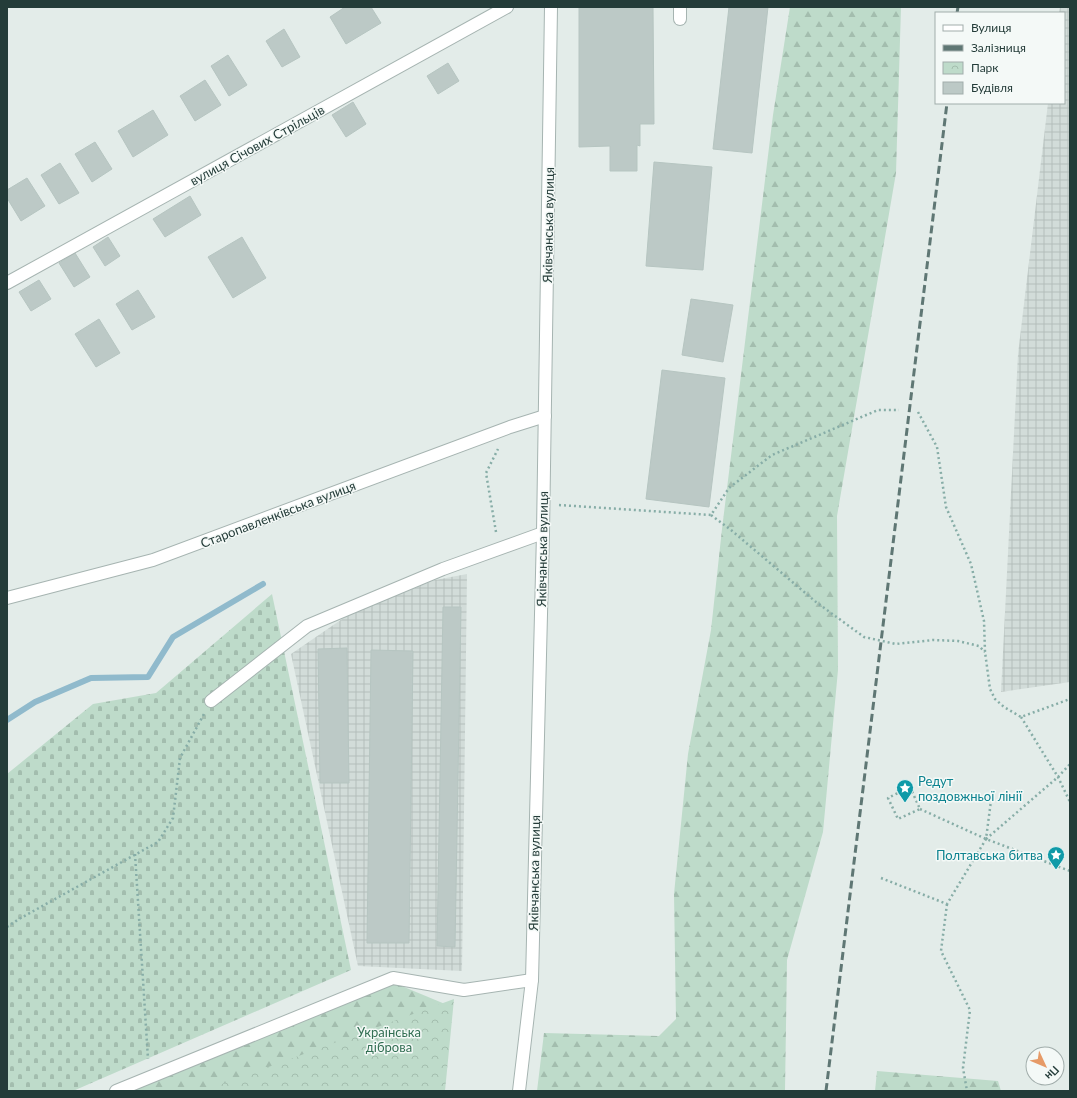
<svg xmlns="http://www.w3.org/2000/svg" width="1077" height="1098" font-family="Lato,sans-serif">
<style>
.industrial{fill:url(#industrial-grid)}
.forest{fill:url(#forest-firs)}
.cemetery{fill:url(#cemetery-stones)}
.park{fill:url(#park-crowns)}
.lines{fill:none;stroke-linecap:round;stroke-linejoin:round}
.stream{stroke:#90bacc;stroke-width:6}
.building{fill:#bcc9c6;stroke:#b6c5c1}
.minor-casing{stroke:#a6b4b1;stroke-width:14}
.path{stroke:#87ada7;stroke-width:2.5;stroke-dasharray:2 3;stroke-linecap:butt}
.minor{stroke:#fff;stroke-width:12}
.rail{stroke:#5f7774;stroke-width:3;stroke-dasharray:8 4;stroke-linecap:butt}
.labels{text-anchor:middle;stroke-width:3;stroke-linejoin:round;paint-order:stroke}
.street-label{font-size:13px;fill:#243c39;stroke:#f4f9f7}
.culture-label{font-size:13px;fill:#0d838f;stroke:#f4f9f7;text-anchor:start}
.park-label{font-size:13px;fill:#326f53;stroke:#f4f9f7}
</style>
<defs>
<pattern id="industrial-grid" width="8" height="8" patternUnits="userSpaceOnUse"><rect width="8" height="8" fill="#d2dcd9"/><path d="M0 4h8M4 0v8" fill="none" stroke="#b4bebb"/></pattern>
<pattern id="forest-firs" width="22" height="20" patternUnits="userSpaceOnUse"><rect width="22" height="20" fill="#bedbca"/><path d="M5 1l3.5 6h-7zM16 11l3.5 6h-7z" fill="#a3bdae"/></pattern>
<pattern id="cemetery-stones" width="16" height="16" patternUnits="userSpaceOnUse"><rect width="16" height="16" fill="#bedbca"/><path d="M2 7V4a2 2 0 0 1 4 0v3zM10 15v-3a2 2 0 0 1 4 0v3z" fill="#a3bdae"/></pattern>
<pattern id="park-crowns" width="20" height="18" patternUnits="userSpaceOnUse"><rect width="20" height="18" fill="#bedbca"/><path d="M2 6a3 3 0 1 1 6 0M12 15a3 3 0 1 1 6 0" fill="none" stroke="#a3bdae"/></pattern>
</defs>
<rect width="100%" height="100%" fill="#e3ece9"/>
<!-- industrial -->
<g class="industrial">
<path d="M 1060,7 L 1070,7 L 1070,682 L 1001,692 L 1018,354 L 1048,103 L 1064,103 L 1064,13 L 1059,13 Z"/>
<path d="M 467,574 L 462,971 L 358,966 L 291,654 L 348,615 L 435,580 Z"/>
</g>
<!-- forest -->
<g class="forest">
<path d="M 790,7 L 901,7 L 896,173 L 837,516 L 838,670 L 823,832 L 787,960 L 785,1091 L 537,1091 L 544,1033 L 659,1036 L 676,1019 L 674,894 L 688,754 L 711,630 L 722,529 L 773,115 Z"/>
<path d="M 392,982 L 445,1004 L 438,1091 L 131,1091 Z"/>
<path d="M 877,1071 L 998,1081 L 1001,1091 L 875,1091 Z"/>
</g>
<!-- cemetery -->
<path class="cemetery" d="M 272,594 L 351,970 L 73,1091 L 7,1091 L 7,774 L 93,704 L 156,693 Z"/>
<!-- park -->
<path class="park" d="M 454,999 L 445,1091 L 203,1091 Z"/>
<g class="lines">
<!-- stream -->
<path class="stream" d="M 7,720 L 35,702 L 91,678 L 148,677 L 173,637 L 263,584"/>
</g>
<!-- building -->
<g class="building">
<path d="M 345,7 L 371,7 L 381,23 L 346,44 L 330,17 Z"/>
<path d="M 579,7 L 653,7 L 654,124 L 640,124 L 640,146 L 637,145 L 637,171 L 610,171 L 610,146 L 579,147 Z"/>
<path d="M 729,7 L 768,7 L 752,153 L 713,149 Z"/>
<path d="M 284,29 L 300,57 L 282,67 L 266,41 Z"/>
<path d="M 228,55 L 247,85 L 229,96 L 211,66 Z"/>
<path d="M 448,63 L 459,81 L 438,94 L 427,76 Z"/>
<path d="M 205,80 L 221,105 L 195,121 L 180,96 Z"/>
<path d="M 353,102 L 366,124 L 346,137 L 332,115 Z"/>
<path d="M 153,110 L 168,135 L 133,157 L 118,131 Z"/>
<path d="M 95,142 L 112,169 L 92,182 L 75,154 Z"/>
<path d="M 654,162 L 712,167 L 703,270 L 646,266 Z"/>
<path d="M 60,163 L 79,193 L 59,204 L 41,175 Z"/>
<path d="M 27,178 L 45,206 L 21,221 L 7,198 L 7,190 Z"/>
<path d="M 190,196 L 201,215 L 165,237 L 153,219 Z"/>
<path d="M 108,237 L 120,256 L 105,266 L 93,247 Z"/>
<path d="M 242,237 L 266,278 L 233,298 L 208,257 Z"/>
<path d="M 75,253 L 90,277 L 74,287 L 59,263 Z"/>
<path d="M 39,280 L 51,299 L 31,311 L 19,292 Z"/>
<path d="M 138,290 L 155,317 L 132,330 L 116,304 Z"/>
<path d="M 691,299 L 733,305 L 723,362 L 682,355 Z"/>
<path d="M 99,319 L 120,353 L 96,367 L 75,334 Z"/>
<path d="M 662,370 L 725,378 L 709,507 L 646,499 Z"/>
<path d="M 443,607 L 461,607 L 455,947 L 437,946 Z"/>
<path d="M 347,648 L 349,783 L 320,783 L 318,649 Z"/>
<path d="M 371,650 L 413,651 L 409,943 L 367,943 Z"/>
</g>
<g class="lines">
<!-- minor casing -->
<g class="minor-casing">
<g id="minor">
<path d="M 680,7 L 680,19"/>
<path d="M 7,283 L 507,7"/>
<path d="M 7,598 L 153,560 L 510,427 L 545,416"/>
<path d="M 211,701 L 307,626 L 443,569 L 543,533"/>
<path d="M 116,1091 L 393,978 L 464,990 L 532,980"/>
<path d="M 519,1091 L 532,980 L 543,533 L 551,7"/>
</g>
</g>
<!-- path -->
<g class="path">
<path d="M 918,412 L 937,447 L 946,507 L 971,564 L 984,621 L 985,652 L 990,689 L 995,699 L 1004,707 L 1021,717 L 1070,699"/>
<path d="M 559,505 L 711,515 L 729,488 L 772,455 L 878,410 L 899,410"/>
<path d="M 711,515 L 731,530 L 816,602 L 864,637 L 896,644 L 933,640 L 958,641 L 979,646 L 985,652"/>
<path d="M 496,532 L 486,473 L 498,449"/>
<path d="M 1021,717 L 1058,777 L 1070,802"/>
<path d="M 910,787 L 920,809 L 898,819 L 888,798 Z"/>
<path d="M 920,809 L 986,839 L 1070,871"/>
<path d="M 986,839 L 1058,777 L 1070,764"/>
<path d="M 135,854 L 148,1059"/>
<path d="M 881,878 L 947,904 L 986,839 L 992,793"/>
<path d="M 947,904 L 941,951 L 970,1010 L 963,1068 L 967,1091"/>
<path d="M 7,927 L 19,919 L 158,842 L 173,818 L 180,758 L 204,714"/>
</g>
<!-- minor -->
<use href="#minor" class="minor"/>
<!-- rail -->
<g class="rail">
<path d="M 957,13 L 958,7"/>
<path d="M 826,1091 L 947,103"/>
</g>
</g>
<!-- icons -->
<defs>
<g id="sight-pin" transform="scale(0.9)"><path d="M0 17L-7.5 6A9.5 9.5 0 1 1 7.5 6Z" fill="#0f9aa8" stroke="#f4f9f7"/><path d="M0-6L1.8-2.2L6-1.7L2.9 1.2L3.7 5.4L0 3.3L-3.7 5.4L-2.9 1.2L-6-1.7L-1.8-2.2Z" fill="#fff"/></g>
</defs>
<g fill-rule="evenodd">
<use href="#sight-pin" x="905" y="788"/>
<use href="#sight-pin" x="1056" y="855"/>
</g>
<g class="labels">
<!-- street labels -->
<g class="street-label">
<text transform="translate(257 145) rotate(-29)" y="5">вулиця Січових Стрільців</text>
<text transform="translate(548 225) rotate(-89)" y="5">Яківчанська вулиця</text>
<text transform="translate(278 514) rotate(-21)" y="5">Старопавленківська вулиця</text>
<text transform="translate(542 549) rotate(-89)" y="5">Яківчанська вулиця</text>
<text transform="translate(534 873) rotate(-89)" y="5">Яківчанська вулиця</text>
</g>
<!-- culture labels -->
<g class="culture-label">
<text x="918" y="786">Редут<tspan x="918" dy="15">поздовжньої лінії</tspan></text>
<text x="1043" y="860" text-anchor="end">Полтавська битва</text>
</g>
<!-- park labels -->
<g class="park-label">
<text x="389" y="1037">Українська<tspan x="389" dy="15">діброва</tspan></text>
</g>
</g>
<!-- border -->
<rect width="1077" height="1098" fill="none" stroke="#243c39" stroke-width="16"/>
<!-- legend -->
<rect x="935" y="12" width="130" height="92" fill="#f4f9f7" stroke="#a1adab"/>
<rect x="943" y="25" width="20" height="6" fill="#ffffff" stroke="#a1adab"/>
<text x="971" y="32" font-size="12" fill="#243c39">Вулиця</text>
<rect x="943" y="45" width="20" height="6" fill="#5f7774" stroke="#a1adab"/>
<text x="971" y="52" font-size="12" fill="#243c39">Залізниця</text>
<rect x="943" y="62" width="20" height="12" fill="url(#park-crowns)" stroke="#a1adab"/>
<text x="971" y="72" font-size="12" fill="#243c39">Парк</text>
<rect x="943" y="82" width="20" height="12" fill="#bcc9c6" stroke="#a1adab"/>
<text x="971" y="92" font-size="12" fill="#243c39">Будівля</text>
<!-- north arrow -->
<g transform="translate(1045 1066) rotate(134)"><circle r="19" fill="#f4f9f7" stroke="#a1adab"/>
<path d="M0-3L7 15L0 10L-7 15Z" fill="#e69a67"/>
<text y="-6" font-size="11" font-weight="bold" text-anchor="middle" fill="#243c39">Пн</text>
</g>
</svg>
